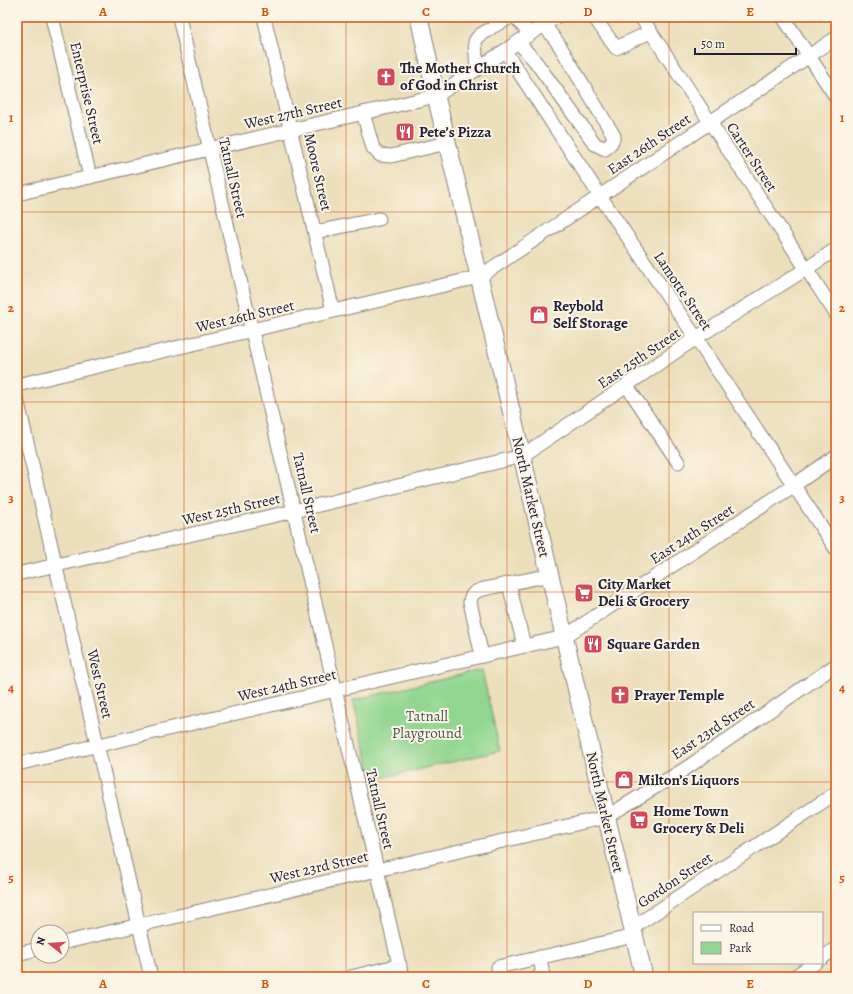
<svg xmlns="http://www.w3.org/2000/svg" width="853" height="994" font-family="Alegreya,serif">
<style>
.green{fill:#91d690;stroke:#5a7c66}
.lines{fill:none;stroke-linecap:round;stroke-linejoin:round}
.minor-casing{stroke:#87807a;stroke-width:15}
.major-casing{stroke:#87807a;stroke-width:19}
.minor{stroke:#fff;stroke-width:13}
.major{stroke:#fff;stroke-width:17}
.grid{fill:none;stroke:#d45411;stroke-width:1;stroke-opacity:0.55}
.labels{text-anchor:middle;stroke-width:4;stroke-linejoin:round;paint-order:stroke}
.poi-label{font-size:15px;font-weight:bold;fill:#22223b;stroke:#fcf5e5;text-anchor:start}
.street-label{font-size:15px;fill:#22223b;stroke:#fcf5e5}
.park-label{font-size:15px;fill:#435854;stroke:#fcf5e5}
.neatline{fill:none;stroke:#d45411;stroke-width:1.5}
.grid-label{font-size:13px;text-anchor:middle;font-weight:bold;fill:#d45411}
</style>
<rect width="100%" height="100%" fill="#fcf5e5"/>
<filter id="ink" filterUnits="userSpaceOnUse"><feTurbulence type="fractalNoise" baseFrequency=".025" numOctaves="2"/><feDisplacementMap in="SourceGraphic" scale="8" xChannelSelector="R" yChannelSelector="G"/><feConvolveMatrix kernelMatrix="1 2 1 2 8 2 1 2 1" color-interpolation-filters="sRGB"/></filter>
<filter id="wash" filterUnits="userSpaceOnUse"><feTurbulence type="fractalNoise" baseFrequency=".012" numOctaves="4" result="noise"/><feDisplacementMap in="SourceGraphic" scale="16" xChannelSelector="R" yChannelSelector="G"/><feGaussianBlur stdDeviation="0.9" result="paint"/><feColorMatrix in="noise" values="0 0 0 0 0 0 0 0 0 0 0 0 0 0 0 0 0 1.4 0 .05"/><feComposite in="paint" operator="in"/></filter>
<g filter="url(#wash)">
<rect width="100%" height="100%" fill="#ecdeba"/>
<!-- green -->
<path class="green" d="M 482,670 L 500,751 L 372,780 L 353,700 Z"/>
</g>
<g filter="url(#ink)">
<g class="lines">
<!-- minor casing -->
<g class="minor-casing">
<g id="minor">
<path d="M 52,17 L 90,177"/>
<path d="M 179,17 L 402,977"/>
<path d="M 264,17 L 333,311"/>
<path d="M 514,17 L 518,20 L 530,34"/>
<path d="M 594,17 L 616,48 L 650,32"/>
<path d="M 641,17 L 836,314"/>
<path d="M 783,17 L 836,97"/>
<path d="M 494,26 L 509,18 L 512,17"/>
<path d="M 518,42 L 535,61 L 595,144 L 605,149 L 611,143 L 614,136 L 558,43 L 544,25"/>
<path d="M 505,51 L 600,196 L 696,338 L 836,549"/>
<path d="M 477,69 L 475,42 C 477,36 483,33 489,30"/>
<path d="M 363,113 L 373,148 L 380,155 L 391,156 L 447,143"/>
<path d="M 17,194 L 436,96 L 556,17"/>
<path d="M 315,232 L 379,219"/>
<path d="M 17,385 L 479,277 L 836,38"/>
<path d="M 627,386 L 678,462"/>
<path d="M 17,399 L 151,977"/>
<path d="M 17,574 L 294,511 L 522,456 L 696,338 L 806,269 L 836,249"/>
<path d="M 509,584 L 524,646"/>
<path d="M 482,656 L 470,602 C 471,593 476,591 484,589 L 550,575"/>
<path d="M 17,764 L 564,637 L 793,486 L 836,456"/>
<path d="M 632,928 L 836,793"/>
<path d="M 62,943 L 606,817 L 685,769 L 836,665"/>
<path d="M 17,954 L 38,949"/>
<path d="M 822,958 L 836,948"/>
<path d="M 351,977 L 400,965"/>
<path d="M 500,977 L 498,967 L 634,936"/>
<path d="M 538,977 L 543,976 L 540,957"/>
<path d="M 794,977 L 815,963"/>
</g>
</g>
<!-- major casing -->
<g class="major-casing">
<path id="major" d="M 419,17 L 436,96 L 522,456 L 644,977"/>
</g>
<!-- minor -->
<use href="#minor" class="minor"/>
<!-- major -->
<use href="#major" class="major"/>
</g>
</g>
<!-- grid -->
<path class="grid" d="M 184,17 L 184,977M 346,17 L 346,977M 507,17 L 507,977M 669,17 L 669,977M 17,212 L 836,212M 17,402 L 836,402M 17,592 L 836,592M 17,782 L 836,782"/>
<!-- icons -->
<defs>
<g id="church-square" transform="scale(1)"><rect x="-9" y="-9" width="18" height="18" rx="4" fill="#d1495b" stroke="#fcf5e5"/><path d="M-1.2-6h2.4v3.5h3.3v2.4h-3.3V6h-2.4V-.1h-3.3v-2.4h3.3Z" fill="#fff"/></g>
<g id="restaurant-square" transform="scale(1)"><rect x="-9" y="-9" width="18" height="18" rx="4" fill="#d1495b" stroke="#fcf5e5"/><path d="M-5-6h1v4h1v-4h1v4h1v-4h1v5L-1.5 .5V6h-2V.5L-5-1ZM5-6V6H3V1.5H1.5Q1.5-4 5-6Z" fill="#fff"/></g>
<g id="shop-square" transform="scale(1)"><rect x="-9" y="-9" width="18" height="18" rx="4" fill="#d1495b" stroke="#fcf5e5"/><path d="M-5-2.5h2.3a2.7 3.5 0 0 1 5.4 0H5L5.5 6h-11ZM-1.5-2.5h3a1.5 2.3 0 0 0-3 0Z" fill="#fff"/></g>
<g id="supermarket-square" transform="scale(1)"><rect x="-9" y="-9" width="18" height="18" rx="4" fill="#d1495b" stroke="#fcf5e5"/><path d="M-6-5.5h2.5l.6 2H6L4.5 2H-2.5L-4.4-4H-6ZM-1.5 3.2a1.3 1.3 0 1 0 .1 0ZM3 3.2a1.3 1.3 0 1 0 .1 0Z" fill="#fff"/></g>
</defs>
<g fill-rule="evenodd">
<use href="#church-square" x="386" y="77"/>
<use href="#restaurant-square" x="405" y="132"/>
<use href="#shop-square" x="539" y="315"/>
<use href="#supermarket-square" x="584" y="593"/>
<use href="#restaurant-square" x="593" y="644"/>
<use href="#church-square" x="620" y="695"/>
<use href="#shop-square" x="624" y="780"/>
<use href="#supermarket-square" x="639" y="820"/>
</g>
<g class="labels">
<!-- poi labels -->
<g class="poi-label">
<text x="400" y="73">The Mother Church<tspan x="400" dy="17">of God in Christ</tspan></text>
<text x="419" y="137">Pete’s Pizza</text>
<text x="553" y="311">Reybold<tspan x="553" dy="17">Self Storage</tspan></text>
<text x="598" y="589">City Market<tspan x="598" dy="17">Deli &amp; Grocery</tspan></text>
<text x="607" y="649">Square Garden</text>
<text x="634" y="700">Prayer Temple</text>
<text x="638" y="785">Milton’s Liquors</text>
<text x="653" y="816">Home Town<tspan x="653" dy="17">Grocery &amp; Deli</tspan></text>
</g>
<!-- street labels -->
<g class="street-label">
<text transform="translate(87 93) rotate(77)" y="5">Enterprise Street</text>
<text transform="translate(293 113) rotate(-13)" y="5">West 27th Street</text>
<text transform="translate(649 144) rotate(-34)" y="5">East 26th Street</text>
<text transform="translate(752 157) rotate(57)" y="5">Carter Street</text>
<text transform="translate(318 172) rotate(77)" y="5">Moore Street</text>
<text transform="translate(233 178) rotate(77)" y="5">Tatnall Street</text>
<text transform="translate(683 291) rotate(56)" y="5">Lamotte Street</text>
<text transform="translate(245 316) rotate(-13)" y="5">West 26th Street</text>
<text transform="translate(639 358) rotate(-34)" y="5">East 25th Street</text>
<text transform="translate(307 493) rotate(77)" y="5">Tatnall Street</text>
<text transform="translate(531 497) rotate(77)" y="5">North Market Street</text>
<text transform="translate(231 509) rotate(-13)" y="5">West 25th Street</text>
<text transform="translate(692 534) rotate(-33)" y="5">East 24th Street</text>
<text transform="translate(100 684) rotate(77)" y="5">West Street</text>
<text transform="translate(287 685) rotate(-13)" y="5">West 24th Street</text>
<text transform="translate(713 729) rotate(-34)" y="5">East 23rd Street</text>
<text transform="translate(380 809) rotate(77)" y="5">Tatnall Street</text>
<text transform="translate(605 812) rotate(77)" y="5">North Market Street</text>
<text transform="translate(319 867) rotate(-13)" y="5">West 23rd Street</text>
<text transform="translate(675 880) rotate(-34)" y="5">Gordon Street</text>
</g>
<!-- park labels -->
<g class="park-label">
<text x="427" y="721">Tatnall<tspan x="427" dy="17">Playground</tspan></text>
</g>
</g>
<!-- margin -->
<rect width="853" height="994" fill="none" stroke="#fcf5e5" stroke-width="44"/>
<!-- legend -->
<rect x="693" y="912" width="130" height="52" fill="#fcf5e5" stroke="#a5a1a1"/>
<rect x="701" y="925" width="20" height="6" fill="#ffffff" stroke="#a5a1a1"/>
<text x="729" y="932" font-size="12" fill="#22223b">Road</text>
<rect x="701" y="942" width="20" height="12" fill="#91d690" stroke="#a5a1a1"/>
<text x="729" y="952" font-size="12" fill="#22223b">Park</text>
<!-- north arrow -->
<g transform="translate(50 944) rotate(287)"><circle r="19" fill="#fcf5e5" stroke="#a5a1a1"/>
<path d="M0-3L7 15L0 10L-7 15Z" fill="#d1495b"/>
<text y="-6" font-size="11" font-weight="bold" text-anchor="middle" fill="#22223b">N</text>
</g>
<!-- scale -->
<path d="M695 48v6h101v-6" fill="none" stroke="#22223b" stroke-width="2"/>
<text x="701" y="48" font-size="12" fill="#22223b" stroke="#fcf5e5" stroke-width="3" paint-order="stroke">50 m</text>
<rect x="22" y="22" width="809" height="950" class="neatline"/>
<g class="grid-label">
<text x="103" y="16">A</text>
<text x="265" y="16">B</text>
<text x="426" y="16">C</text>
<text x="588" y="16">D</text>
<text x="750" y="16">E</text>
<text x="11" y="122">1</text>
<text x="842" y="122">1</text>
<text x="11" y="312">2</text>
<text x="842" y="312">2</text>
<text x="11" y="502">3</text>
<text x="842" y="502">3</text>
<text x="11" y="692">4</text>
<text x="842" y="692">4</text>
<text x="11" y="882">5</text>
<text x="842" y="882">5</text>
<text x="103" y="988">A</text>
<text x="265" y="988">B</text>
<text x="426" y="988">C</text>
<text x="588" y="988">D</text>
<text x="750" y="988">E</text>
</g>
</svg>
